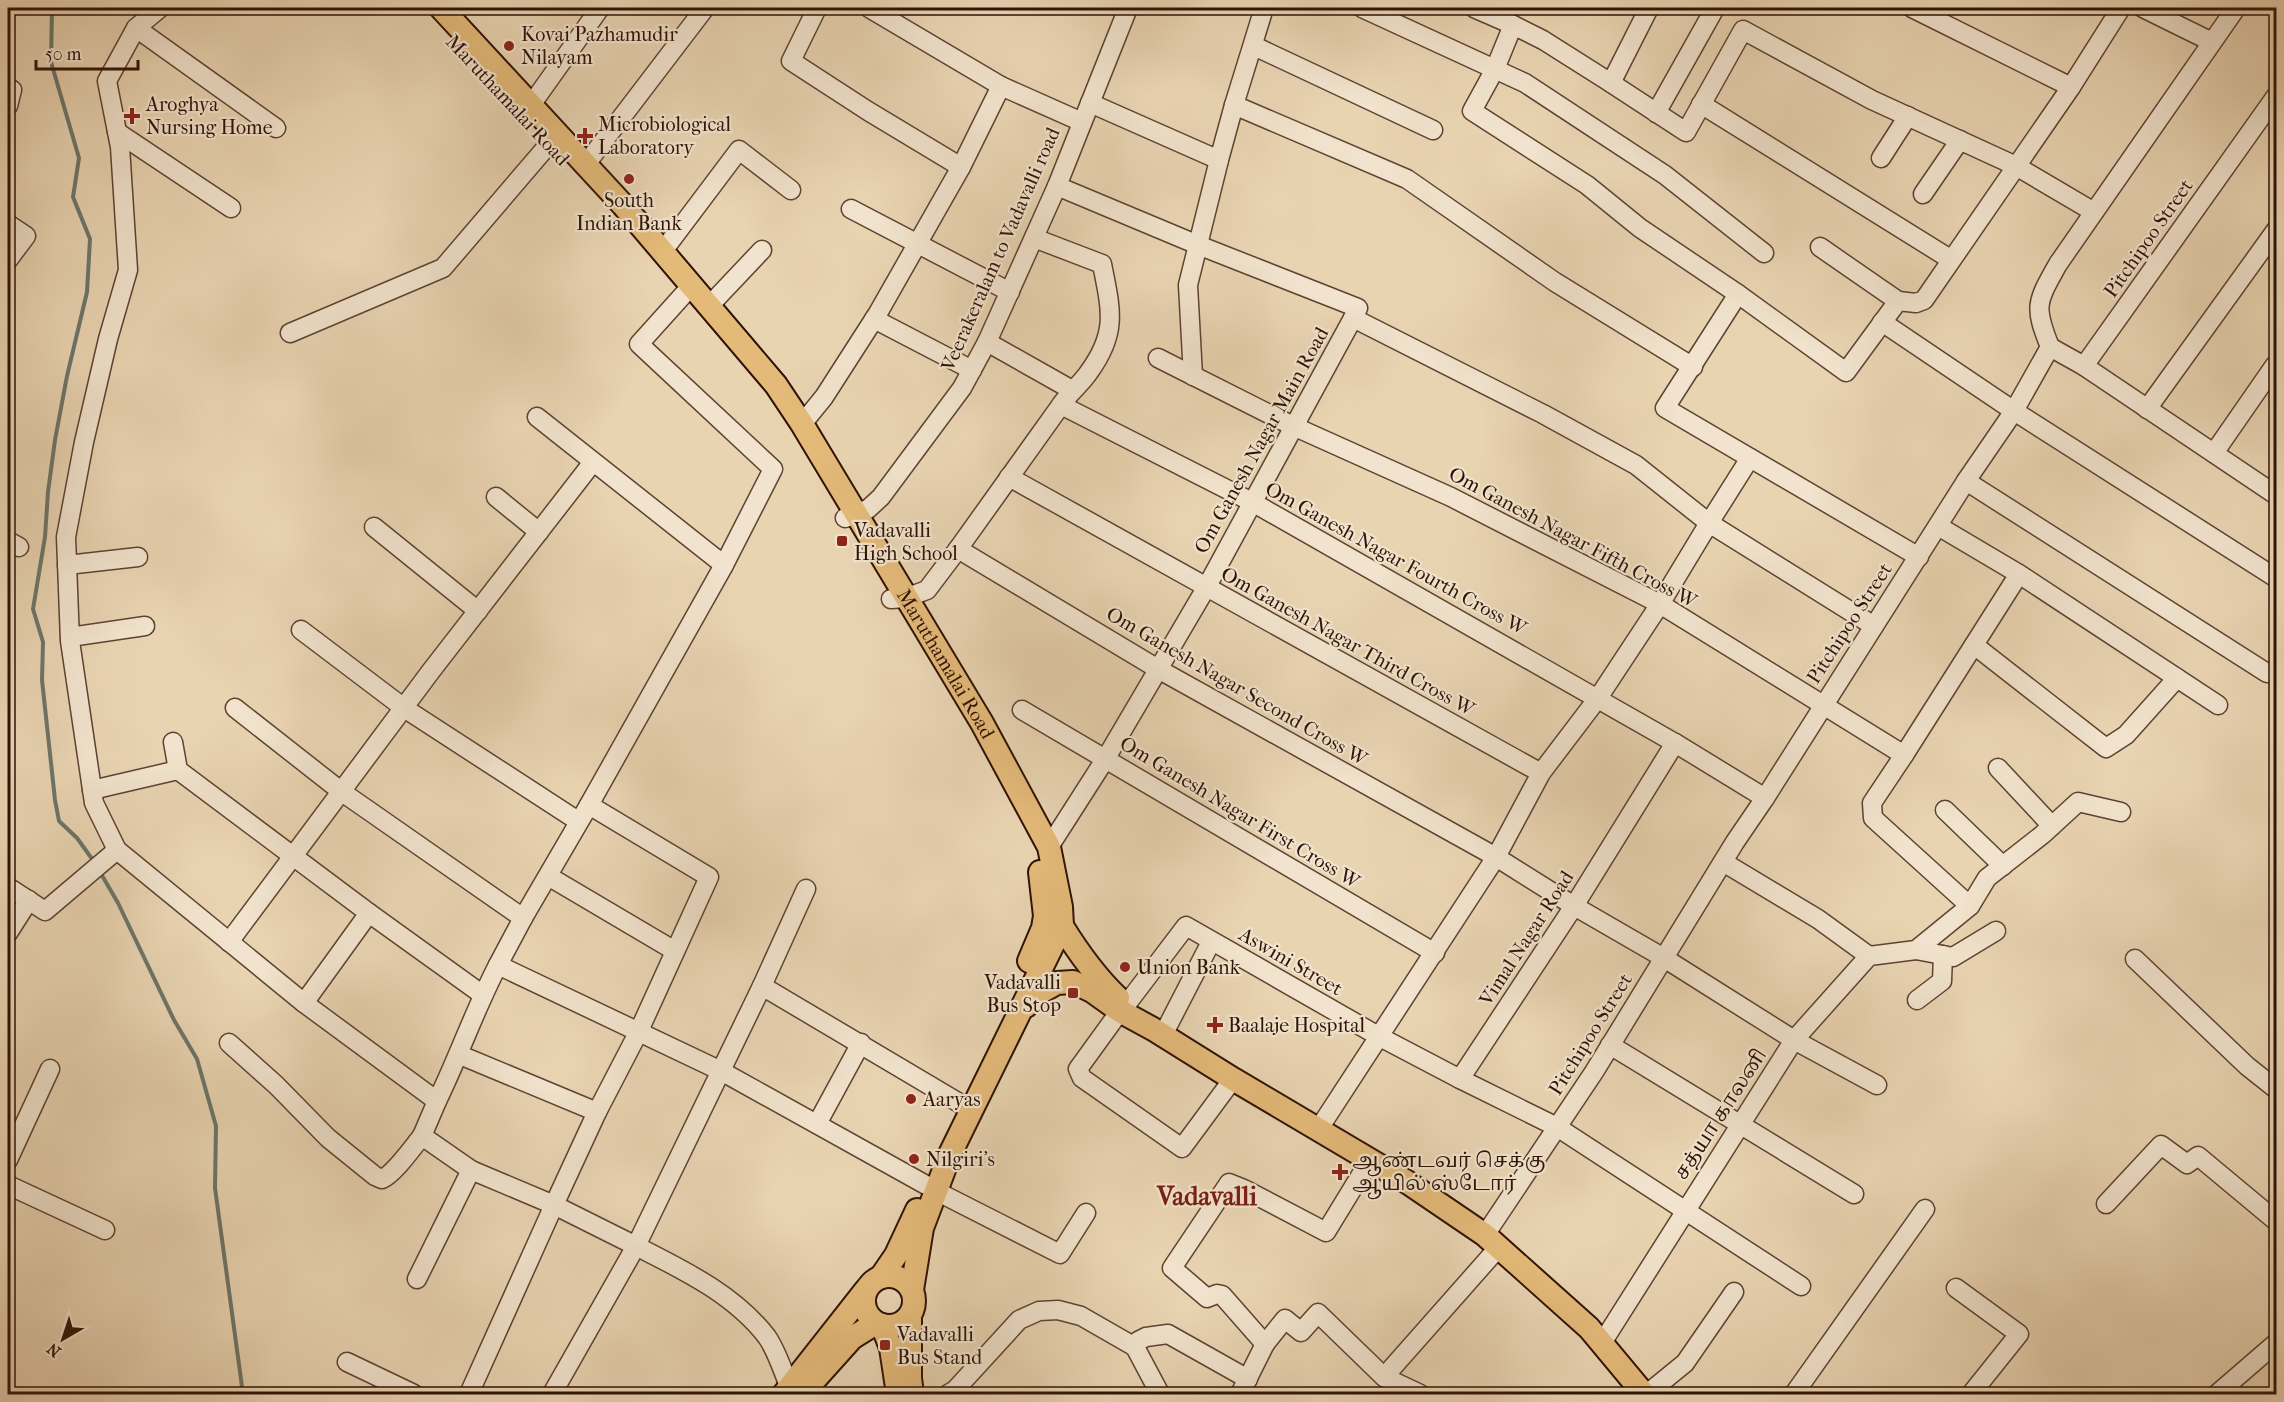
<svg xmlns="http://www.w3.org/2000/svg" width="2284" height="1402" font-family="'IM FELL French Canon','Noto Serif Tamil',serif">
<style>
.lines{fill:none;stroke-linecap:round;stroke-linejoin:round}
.stream{stroke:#6d766a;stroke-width:4}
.minor-casing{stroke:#5e4231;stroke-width:21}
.major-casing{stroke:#2f1206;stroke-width:26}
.minor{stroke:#f1e3cd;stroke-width:18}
.major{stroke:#e4ba79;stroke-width:22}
.poi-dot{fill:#8f2418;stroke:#f1e3cd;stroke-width:2}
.labels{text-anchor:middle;stroke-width:4.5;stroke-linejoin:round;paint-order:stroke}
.poi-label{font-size:20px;fill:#2f1206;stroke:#f1e3cd;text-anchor:start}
.street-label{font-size:20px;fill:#2f1206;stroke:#f1e3cd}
.district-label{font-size:26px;font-weight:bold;fill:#7a1f14;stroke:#f1e3cd}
</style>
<rect width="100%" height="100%" fill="#e9d4b2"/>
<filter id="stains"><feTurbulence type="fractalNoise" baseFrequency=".00333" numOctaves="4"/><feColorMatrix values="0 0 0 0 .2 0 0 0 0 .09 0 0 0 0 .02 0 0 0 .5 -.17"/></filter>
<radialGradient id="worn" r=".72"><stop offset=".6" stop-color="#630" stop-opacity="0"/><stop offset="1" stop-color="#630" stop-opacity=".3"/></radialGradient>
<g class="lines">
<!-- stream -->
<g class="stream">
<path d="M 52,8 L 51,62 L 79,158 L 73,197 L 90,239 L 87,292 L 67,376 L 55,440 L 48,492 L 45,537 L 33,609 L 43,642 L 42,680 L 55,800 L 59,821 L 77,838 L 95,863"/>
<path d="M 100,872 L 118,903 L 174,1020 L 197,1059 L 216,1126 L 215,1188 L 243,1394"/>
</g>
<!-- minor casing -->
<g class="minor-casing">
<g id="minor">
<path d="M 160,8 L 136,28 L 107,81 L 120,147 L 128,270 L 108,339 L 84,442 L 66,537 L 70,641 L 94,803 L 117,850 L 304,1003 L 437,1101 C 459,1056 475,1009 498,965 L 721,1071 L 926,1185"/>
<path d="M 817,8 L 791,61 L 868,111 L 961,167"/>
<path d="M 869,8 L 1001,86 L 1082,122"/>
<path d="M 1362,8 L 1525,83 L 1665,175 L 1764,253"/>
<path d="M 1474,8 L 1513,25"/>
<path d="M 1649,8 L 1611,83 L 1543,40 L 1513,25 L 1495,69 L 1472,111 L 1587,185 L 1640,228 L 1738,294 L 1665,408 L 1919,557"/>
<path d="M 1912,8 L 2071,87 L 2121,8"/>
<path d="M 2143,8 L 2212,42"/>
<path d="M 136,28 L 276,128"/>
<path d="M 1254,46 L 1433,130"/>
<path d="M 1611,83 L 1686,132 L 1743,30 L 1872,100 L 2016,166 L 2094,212"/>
<path d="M 8,87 L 12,90 L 8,106"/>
<path d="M 1090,103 L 1219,160"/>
<path d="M 1701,104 L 1950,259"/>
<path d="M 531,105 L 600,8"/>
<path d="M 1234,105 L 1264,8"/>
<path d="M 1656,113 L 1715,8"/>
<path d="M 117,132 L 231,208"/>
<path d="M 1881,158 L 1908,116"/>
<path d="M 586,164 L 705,8"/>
<path d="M 1057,186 L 1198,245 L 1358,308 L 1353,318"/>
<path d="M 1923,194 L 1960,140"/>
<path d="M 851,209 L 1010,292"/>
<path d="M 8,224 L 26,236 L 8,260"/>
<path d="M 1034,238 L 1102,264 C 1111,310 1118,332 1089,372 C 1081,384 1069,393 1061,405"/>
<path d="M 1820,247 L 1898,301"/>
<path d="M 663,251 L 739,150 L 791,190"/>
<path d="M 1738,294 L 1846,372 L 1898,301 L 1916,303 L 1924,300 L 2071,87"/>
<path d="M 709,306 L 762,250"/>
<path d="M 874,319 L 972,370"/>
<path d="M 1882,322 L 2014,411 L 2276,578"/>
<path d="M 290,333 L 443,268 L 549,144"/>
<path d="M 987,342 L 1072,390"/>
<path d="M 2050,347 C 2033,305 2037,302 2058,264 L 2236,8"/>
<path d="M 1158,358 L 1293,426 L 1451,497 L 1660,604 L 1904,755 L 2019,574 L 1938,526"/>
<path d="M 2084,366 L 2276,495"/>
<path d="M 1193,376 L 1188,285 L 1219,160 L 1234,105 L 1407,179 L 1555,282 L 1693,367"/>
<path d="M 2147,409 L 2276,230"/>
<path d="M 537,417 L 724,565"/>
<path d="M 802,424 L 824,397 L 878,313 L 961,167 L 1001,86"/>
<path d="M 2214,453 L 2275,365 L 2276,366"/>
<path d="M 1009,477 L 1541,773"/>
<path d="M 1966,481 L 2267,673"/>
<path d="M 496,497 L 539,532"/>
<path d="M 845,518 L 868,509 L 881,497 L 962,388 L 987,342 L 1057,186 L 1128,8"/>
<path d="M 374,527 L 478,611"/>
<path d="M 8,541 L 19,547"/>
<path d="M 958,549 L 1158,669 L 1496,857 L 1574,906 L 1664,958 L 1794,1040 L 1602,1343"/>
<path d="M 67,565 L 138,557"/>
<path d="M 2019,574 L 2218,705"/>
<path d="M 891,599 L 905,598 L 927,590 L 958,549 L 1061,405 L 1252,502 L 1675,743 L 1765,798"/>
<path d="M 301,630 L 404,708 L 578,821"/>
<path d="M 70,637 L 145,626"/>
<path d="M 1974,645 L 2106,748 L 2126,735 L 2177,678"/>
<path d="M 235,708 L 342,792 L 523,918"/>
<path d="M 1022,710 L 1435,953"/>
<path d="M 1904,755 L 1872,803 L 1873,818 L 1970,906"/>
<path d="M 1998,768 L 2052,826"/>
<path d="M 178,770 L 369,913 L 483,995"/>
<path d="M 92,790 L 178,770 L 173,742"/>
<path d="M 589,805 L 724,565 L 773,469 L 639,344 L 684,294"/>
<path d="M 1945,810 L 2003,866"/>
<path d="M 1049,847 L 1106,758 L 1206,588 L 1353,318 L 1543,414 L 1636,465 L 1709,523 L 1750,458"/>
<path d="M 1723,862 L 1818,919 L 1869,956"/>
<path d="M 548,876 L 675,951"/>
<path d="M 8,887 L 45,911 L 117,850"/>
<path d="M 8,933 L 29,900"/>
<path d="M 229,942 L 431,671 L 593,462"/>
<path d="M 1916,950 L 1953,957 L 1996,931"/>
<path d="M 2135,959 L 2247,1066 L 2276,1089"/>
<path d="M 762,986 L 806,889"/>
<path d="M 1917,1000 L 1942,981 L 1943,955"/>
<path d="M 304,1003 L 369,913"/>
<path d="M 1126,1005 L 1186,926 L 1380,1037 L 1460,1079 L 1574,906 L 1675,743"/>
<path d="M 1120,1011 L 1078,1069 L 1082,1078 L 1182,1148 L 1233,1079"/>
<path d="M 1163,1035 L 1211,942"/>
<path d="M 229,1043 L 276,1085 L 328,1138 L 375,1176 L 382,1179 C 394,1174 413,1147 422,1136"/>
<path d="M 1610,1045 L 1854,1194"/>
<path d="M 460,1055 L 597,1112"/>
<path d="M 1460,1079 L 1557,1127 L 1801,1286"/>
<path d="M 1877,1085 L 1794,1040 L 1869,956 L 1916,950 L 1970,906 L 1987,878 L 2042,835 L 2078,802 L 2121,812"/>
<path d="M 437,1101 L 422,1136 L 471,1170 L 554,1205 L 597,1112 L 638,1033 L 709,877 L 589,805 L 523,918 L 498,965"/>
<path d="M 817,1124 L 861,1043"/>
<path d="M 1318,1130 L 1496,857 L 1541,773 L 1598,698 L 1660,604 L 1709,523 L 1874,626"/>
<path d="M 8,1160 L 50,1069"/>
<path d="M 8,1185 L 105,1230"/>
<path d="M 936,1191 L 1060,1254 L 1086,1213"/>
<path d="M 2106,1204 L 2161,1145 L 2187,1164 L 2198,1156 L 2276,1221"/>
<path d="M 1485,1235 L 1594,1072 L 1735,842 L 1765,798 L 1966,481 L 2014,411 L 2050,347 L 2084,366 L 2276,96"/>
<path d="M 417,1279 L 471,1170"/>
<path d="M 1956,1288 L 2019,1334 L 1971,1394"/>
<path d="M 1265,1344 L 1285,1319 L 1301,1332 L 1318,1313 L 1384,1377"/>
<path d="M 1135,1347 L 1138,1341 L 1146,1337 L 1168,1334 L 1248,1379"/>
<path d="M 347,1362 L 414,1394"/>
<path d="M 469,1394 L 554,1205 L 636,1246 L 762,986 L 961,1104"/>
<path d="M 552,1394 L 636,1246 C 683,1270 734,1294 767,1337 C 777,1351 783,1372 790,1388"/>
<path d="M 948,1394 L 955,1390 L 1019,1320 L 1039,1311 L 1058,1310 L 1081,1316 L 1135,1347 L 1160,1394"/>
<path d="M 1240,1394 L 1265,1344 L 1222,1295 L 1217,1294 L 1207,1298 L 1172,1268 L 1229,1183 L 1244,1189 L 1326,1232 L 1370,1160"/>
<path d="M 1420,1394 L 1384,1377 L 1498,1248"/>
<path d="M 1647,1394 L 1685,1363 L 1734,1292"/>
<path d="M 1794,1394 L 1925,1209"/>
<path d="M 2217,1394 L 2276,1343"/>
</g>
</g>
<!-- major casing -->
<g class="major-casing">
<g id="major">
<path id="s1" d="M 441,8 L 623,205 L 776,385 L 802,424 L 982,723 L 1049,847 L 1061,907 L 1062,926 L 950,1154 L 922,1228 L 912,1290"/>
<path d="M 1062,926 C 1078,952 1096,977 1118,998"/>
<path d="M 1029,961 L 1043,928 L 1045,916 L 1040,872"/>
<path d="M 1026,1006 L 1039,993 L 1057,983 L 1073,982 L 1092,991 L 1120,1011 L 1153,1029 L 1233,1079 L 1407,1182 L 1485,1235 L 1589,1328 L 1644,1394"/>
<circle cx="889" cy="1301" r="25"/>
<path d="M 881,1277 L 896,1255 L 917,1210"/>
<path d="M 910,1315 L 910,1378 L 912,1394"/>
<path d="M 882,1325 L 891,1348 L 898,1394"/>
<path d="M 808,1387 L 852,1338 L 876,1323"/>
<path d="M 784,1394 L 865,1291"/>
</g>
</g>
<!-- minor -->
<use href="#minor" class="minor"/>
<!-- major -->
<use href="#major" class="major"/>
</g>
<!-- markers -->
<g class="poi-dot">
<circle cx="509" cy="46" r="6"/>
<path d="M129 107h6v6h6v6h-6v6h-6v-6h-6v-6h6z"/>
<path d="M582 127h6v6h6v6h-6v6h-6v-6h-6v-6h6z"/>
<circle cx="629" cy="179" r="6"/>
<rect x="836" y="535" width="12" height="12" rx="3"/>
<circle cx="1125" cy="967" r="6"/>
<rect x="1067" y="987" width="12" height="12" rx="3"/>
<path d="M1212 1016h6v6h6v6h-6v6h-6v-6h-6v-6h6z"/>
<circle cx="911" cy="1099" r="6"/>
<circle cx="914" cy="1159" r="6"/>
<path d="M1337 1163h6v6h6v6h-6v6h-6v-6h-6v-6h6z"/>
<rect x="879" y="1339" width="12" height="12" rx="3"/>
</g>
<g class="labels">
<!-- poi labels -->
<g class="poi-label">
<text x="521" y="41">Kovai Pazhamudir<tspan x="521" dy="23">Nilayam</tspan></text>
<text x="146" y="111">Aroghya<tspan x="146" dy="23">Nursing Home</tspan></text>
<text x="598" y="131">Microbiological<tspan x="598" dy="23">Laboratory</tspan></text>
<text x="629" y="207" text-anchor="middle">South<tspan x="629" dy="23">Indian Bank</tspan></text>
<text x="854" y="537">Vadavalli<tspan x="854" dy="23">High School</tspan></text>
<text x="1137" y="974">Union Bank</text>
<text x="1061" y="989" text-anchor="end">Vadavalli<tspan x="1061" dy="23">Bus Stop</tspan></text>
<text x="1228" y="1032">Baalaje Hospital</text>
<text x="923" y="1106">Aaryas</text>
<text x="926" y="1166">Nilgiri's</text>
<text x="1352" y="1167">ஆண்டவர் செக்கு<tspan x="1352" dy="23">ஆயில் ஸ்டோர்</tspan></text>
<text x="897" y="1341">Vadavalli<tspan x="897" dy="23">Bus Stand</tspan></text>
</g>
<!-- street labels -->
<g class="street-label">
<text transform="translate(508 100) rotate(47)" y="7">Maruthamalai Road</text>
<text transform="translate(2148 238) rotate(-55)" y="7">Pitchipoo Street</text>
<text transform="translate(1000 249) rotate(-66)" y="7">Veerakeralam to Vadavalli road</text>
<text transform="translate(1261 440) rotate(-61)" y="7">Om Ganesh Nagar Main Road</text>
<text transform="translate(1573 537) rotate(28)" y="7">Om Ganesh Nagar Fifth Cross W</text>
<text transform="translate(1396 558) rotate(29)" y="7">Om Ganesh Nagar Fourth Cross W</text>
<text transform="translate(1849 623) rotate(-57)" y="7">Pitchipoo Street</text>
<text transform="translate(1348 641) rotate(29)" y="7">Om Ganesh Nagar Third Cross W</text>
<text dy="7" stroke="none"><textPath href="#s1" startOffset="831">Maruthamalai Road</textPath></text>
<text transform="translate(1237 686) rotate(30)" y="7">Om Ganesh Nagar Second Cross W</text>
<text transform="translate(1240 812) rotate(31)" y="7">Om Ganesh Nagar First Cross W</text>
<text transform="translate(1526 938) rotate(-57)" y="7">Vimal Nagar Road</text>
<text transform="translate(1291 961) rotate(30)" y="7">Aswini Street</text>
<text transform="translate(1590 1034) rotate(-58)" y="7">Pitchipoo Street</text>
<text transform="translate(1720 1114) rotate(-57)" y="7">சத்யா காலனி</text>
</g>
<!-- district labels -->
<g class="district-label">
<text x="1207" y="1205">Vadavalli</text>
</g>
</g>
<!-- margin -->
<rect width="2284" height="1402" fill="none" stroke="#e9d4b2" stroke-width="30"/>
<rect x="9" y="9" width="2266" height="1384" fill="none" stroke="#2f1206" stroke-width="3"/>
<rect x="15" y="15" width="2254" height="1372" fill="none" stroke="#2f1206" stroke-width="1.5"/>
<!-- north arrow -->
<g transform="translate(63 1339) rotate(219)" stroke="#f1e3cd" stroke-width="4.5" paint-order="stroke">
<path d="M0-4.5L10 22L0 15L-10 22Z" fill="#2f1206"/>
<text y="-9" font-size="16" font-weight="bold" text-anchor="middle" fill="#2f1206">N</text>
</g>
<!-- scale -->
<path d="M36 60v9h102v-9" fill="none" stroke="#2f1206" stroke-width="3"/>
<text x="45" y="60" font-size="18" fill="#2f1206" stroke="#f1e3cd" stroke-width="4.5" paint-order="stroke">50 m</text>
<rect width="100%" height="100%" filter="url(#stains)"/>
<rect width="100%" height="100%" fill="url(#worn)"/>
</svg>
